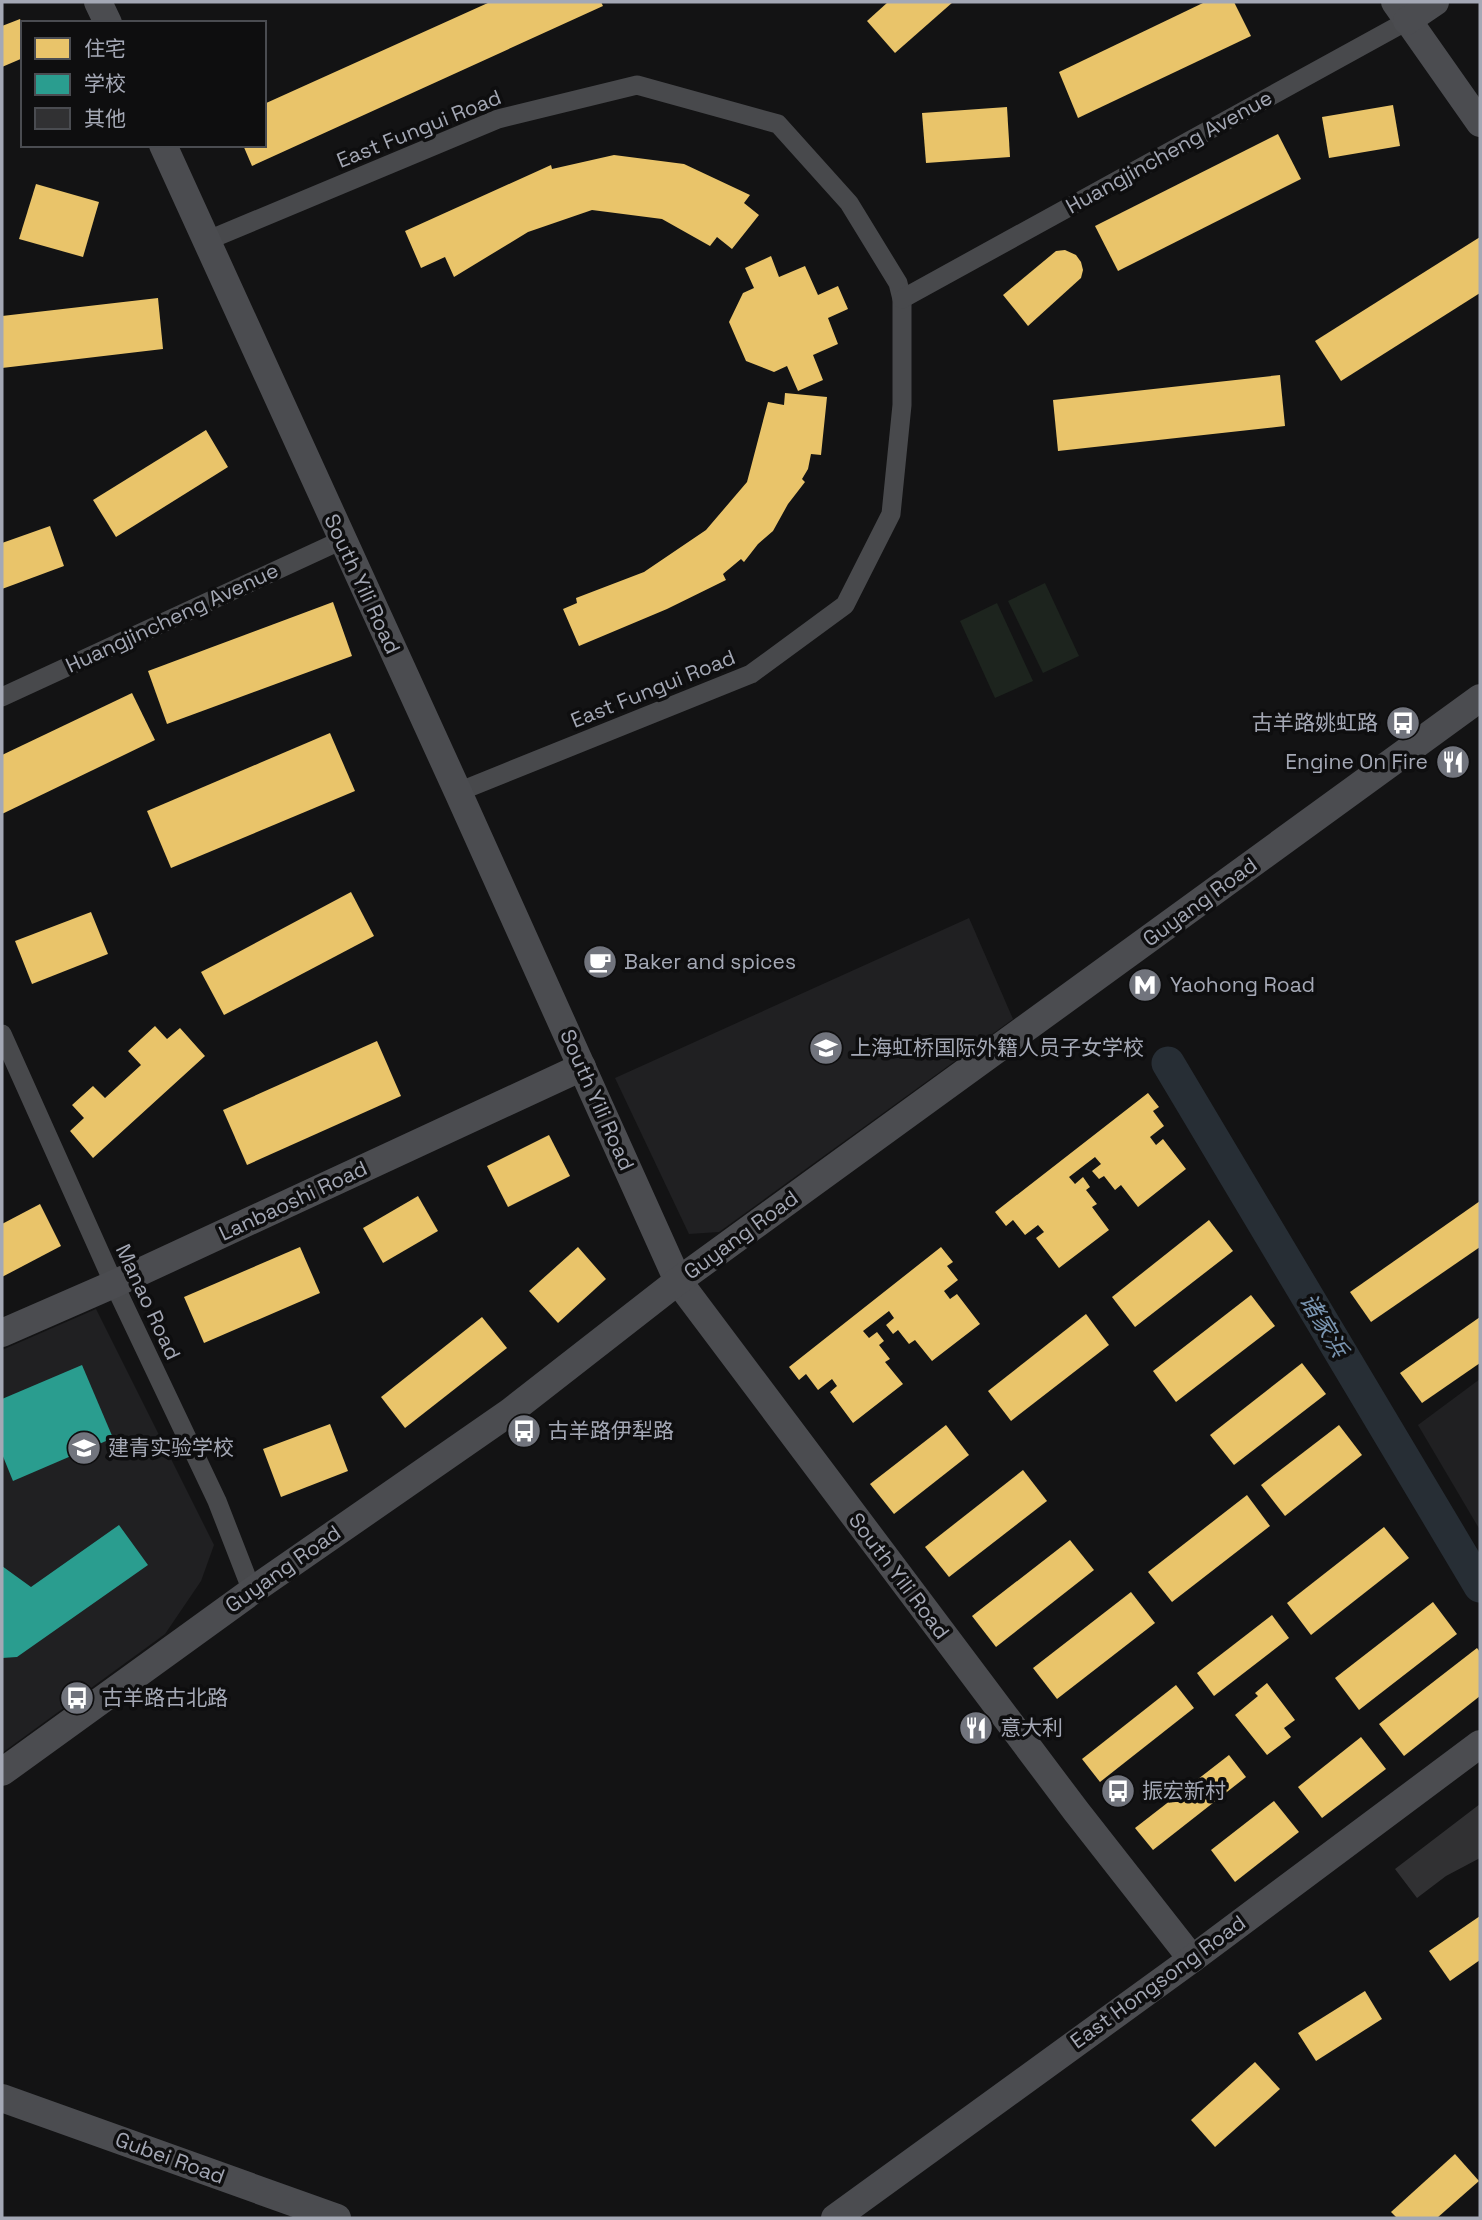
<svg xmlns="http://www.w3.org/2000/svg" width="1482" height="2220" font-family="'Space Grotesk','Noto Sans SC',sans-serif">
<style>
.built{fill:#202022}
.green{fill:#1d241e}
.homes{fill:#e9c46a}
.schools{fill:#2a9d8f}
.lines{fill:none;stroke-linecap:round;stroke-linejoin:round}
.river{stroke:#272e35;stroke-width:33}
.building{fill:#313133}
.street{stroke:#48494c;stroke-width:19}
.secondary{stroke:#4b4c50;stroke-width:28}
.labels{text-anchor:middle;stroke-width:7;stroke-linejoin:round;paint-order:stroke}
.street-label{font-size:21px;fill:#a4a8b5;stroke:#0e0e0f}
.poi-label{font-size:21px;fill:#a4a8b5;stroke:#0e0e0f;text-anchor:start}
.water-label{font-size:23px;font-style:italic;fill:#7a95b1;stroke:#0e0e0f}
</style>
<rect width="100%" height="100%" fill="#131314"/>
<!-- built -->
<g class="built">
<path d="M 969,918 L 1013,1019 L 719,1232 L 689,1234 L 615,1078 Z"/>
<path d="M 96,1309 L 214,1545 L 201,1581 L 165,1634 L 2,1753 L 2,1350 Z"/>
<path d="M 1480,1379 L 1480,1530 L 1418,1425 Z"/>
</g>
<!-- green -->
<g class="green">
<path d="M 1045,583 L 1079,656 L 1043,673 L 1008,601 Z"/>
<path d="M 997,603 L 1033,681 L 995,698 L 960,621 Z"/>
</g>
<!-- homes -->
<g class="homes">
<path d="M 490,2 L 601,2 L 603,6 L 252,166 L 243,145 L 264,145 L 264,104 Z"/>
<path d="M 888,2 L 953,2 L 895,53 L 867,21 Z"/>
<path d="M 1205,2 L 1234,2 L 1251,36 L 1078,118 L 1059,72 Z"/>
<path d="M 20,19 L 23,26 L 23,58 L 2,67 L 2,26 Z"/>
<path d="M 1393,105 L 1400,146 L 1329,158 L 1322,117 Z"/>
<path d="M 1007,107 L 1010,157 L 926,163 L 922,113 Z"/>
<path d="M 1278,134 L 1301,179 L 1118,271 L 1095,226 Z"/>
<path d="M 614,155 L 684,164 L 750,195 L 744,203 L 759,215 L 732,249 L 717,237 L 710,246 L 662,219 L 592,210 L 528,232 L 454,277 L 445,257 L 421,268 L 405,231 L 551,165 L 552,169 Z"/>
<path d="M 36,184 L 99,202 L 83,257 L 19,239 Z"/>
<path d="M 1480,237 L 1480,293 L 1341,381 L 1315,341 Z"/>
<path d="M 1065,250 L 1076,255 L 1081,262 L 1083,270 L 1081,278 L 1028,326 L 1003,295 L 1056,251 Z"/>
<path d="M 771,256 L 779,277 L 805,266 L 818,295 L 838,286 L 848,309 L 828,318 L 838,344 L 813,355 L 823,380 L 798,391 L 787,366 L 774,372 L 746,361 L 729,322 L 743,293 L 754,288 L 745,268 Z"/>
<path d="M 158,298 L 163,349 L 2,368 L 2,316 Z"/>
<path d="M 1280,375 L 1285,426 L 1058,451 L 1053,400 Z"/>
<path d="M 785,393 L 827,397 L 821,455 L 811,454 L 808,469 L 802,479 L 805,482 L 788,504 L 773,531 L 758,544 L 744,562 L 741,559 L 723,574 L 726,580 L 667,609 L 579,646 L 563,609 L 577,603 L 576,598 L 644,572 L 706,530 L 747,482 L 768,402 L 784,405 Z"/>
<path d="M 206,430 L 228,467 L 116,537 L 93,500 Z"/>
<path d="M 50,526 L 64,566 L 2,589 L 2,543 Z"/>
<path d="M 333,602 L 352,656 L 167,724 L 148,671 Z"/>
<path d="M 132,693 L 155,740 L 2,814 L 2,755 Z"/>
<path d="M 330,733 L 355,791 L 171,868 L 147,811 Z"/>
<path d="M 351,892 L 374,936 L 224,1015 L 201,972 Z"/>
<path d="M 91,912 L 108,954 L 32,984 L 15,941 Z"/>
<path d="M 155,1026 L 167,1039 L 180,1028 L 205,1056 L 93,1158 L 70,1131 L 84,1118 L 72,1105 L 93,1086 L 105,1098 L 141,1065 L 128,1051 Z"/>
<path d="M 377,1041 L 401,1096 L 247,1165 L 223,1110 Z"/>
<path d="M 1148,1093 L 1159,1107 L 1153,1111 L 1164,1126 L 1150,1137 L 1156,1145 L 1163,1139 L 1186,1169 L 1138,1207 L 1121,1185 L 1115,1190 L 1104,1176 L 1099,1179 L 1092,1171 L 1101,1164 L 1095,1157 L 1069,1177 L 1075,1184 L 1083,1177 L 1090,1187 L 1086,1190 L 1097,1204 L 1092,1207 L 1109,1230 L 1059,1268 L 1036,1238 L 1044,1232 L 1038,1225 L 1025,1235 L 1013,1220 L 1006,1226 L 995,1212 Z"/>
<path d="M 549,1135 L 570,1176 L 508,1207 L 487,1166 Z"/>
<path d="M 418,1196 L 438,1231 L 383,1263 L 363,1228 Z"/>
<path d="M 1480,1201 L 1480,1247 L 1371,1322 L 1350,1292 Z"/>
<path d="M 40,1204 L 61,1246 L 2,1277 L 2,1224 Z"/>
<path d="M 1209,1220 L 1233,1251 L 1135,1327 L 1112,1297 Z"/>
<path d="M 300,1247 L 320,1293 L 204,1343 L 184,1297 Z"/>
<path d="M 578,1247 L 606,1279 L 558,1323 L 529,1291 Z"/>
<path d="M 941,1247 L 953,1262 L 947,1266 L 958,1280 L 944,1291 L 950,1299 L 957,1294 L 980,1324 L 932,1361 L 915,1340 L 909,1344 L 898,1330 L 893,1334 L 886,1325 L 894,1318 L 889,1311 L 863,1331 L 869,1338 L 877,1332 L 884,1341 L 879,1345 L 890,1359 L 885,1362 L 903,1384 L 853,1423 L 830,1392 L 837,1386 L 832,1379 L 818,1390 L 806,1374 L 799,1380 L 789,1367 Z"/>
<path d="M 1251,1295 L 1275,1326 L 1176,1402 L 1153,1371 Z"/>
<path d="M 1086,1314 L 1109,1345 L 1011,1421 L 988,1391 Z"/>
<path d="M 482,1317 L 507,1348 L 405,1428 L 381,1397 Z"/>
<path d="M 1480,1317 L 1480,1363 L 1422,1403 L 1400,1373 Z"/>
<path d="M 1302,1363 L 1326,1394 L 1234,1465 L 1210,1435 Z"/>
<path d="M 330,1424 L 348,1471 L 281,1497 L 263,1449 Z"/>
<path d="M 946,1425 L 969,1455 L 894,1514 L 870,1484 Z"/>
<path d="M 1339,1425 L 1362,1455 L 1285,1516 L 1261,1485 Z"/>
<path d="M 1023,1470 L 1047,1501 L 949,1577 L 925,1547 Z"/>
<path d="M 1247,1495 L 1270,1526 L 1172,1602 L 1148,1572 Z"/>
<path d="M 1384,1527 L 1409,1558 L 1311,1635 L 1287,1603 Z"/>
<path d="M 1070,1540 L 1094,1570 L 996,1647 L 972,1616 Z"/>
<path d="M 1131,1592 L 1155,1623 L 1057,1699 L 1033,1668 Z"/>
<path d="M 1433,1602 L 1457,1634 L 1359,1710 L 1335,1678 Z"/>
<path d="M 1272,1615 L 1289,1638 L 1214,1696 L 1197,1673 Z"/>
<path d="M 1477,1648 L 1480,1652 L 1480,1696 L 1404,1756 L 1379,1724 Z"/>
<path d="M 1267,1683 L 1295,1720 L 1284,1728 L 1291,1737 L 1267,1755 L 1235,1715 L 1258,1696 L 1255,1693 Z"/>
<path d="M 1176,1685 L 1194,1708 L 1100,1782 L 1082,1759 Z"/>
<path d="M 1361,1737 L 1386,1769 L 1322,1818 L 1298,1787 Z"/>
<path d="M 1229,1755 L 1246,1777 L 1153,1850 L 1135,1828 Z"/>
<path d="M 1274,1801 L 1299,1832 L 1235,1882 L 1211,1850 Z"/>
<path d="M 1480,1916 L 1480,1960 L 1450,1981 L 1429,1951 Z"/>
<path d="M 1365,1991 L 1382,2019 L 1316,2061 L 1298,2033 Z"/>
<path d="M 1255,2062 L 1280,2089 L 1215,2147 L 1191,2120 Z"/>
<path d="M 1455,2154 L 1479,2181 L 1437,2218 L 1397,2218 L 1391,2212 Z"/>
</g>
<!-- schools -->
<g class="schools">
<path d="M 82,1365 L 113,1438 L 13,1481 L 2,1454 L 2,1399 Z"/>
<path d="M 119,1525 L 148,1565 L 17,1657 L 2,1658 L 2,1566 L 31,1587 Z"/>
</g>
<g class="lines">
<!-- river -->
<path class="river" d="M 1168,1063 L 1480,1586"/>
</g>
<!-- building -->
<path class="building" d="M 1480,1804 L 1480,1858 L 1446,1876 L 1417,1898 L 1395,1869 Z"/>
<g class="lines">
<!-- street -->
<g class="street">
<path d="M 206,241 L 498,119 L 637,85 L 778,124 L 849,203 L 898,283 L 902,299 L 902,405 L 891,514 L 845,605 L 751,674 L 458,792"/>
<path d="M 902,299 L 1407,21"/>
<path d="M 2,697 L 342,540"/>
<path d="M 2,1034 L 114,1284 L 217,1501 L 252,1591"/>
</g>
<!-- secondary -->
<g class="secondary">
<path d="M 98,2 L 108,23"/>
<path d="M 1395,2 L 1480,123"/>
<path d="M 1407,21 L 1435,2"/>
<path d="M 163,145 L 458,792 L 678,1281 L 1076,1811 L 1192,1959"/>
<path d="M 2,1333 L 114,1284 L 582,1067"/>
<path d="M 2,1772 L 252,1591 L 510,1412 L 678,1281 L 1480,698"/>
<path d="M 2,2098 L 337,2218"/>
<path d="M 835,2218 L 1192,1959 L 1480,1744"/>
</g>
</g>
<!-- icons -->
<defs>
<g id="bus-disc" transform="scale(1.75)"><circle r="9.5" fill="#71747d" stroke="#0e0e0f"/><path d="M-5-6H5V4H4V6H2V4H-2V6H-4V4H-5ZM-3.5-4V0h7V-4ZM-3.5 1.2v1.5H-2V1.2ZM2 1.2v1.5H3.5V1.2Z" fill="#fff"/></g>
<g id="restaurant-disc" transform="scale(1.75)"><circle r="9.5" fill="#71747d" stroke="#0e0e0f"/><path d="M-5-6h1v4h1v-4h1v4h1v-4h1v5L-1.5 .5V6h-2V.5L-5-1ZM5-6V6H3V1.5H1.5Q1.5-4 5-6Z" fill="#fff"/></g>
<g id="cafe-disc" transform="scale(1.75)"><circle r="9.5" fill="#71747d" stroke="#0e0e0f"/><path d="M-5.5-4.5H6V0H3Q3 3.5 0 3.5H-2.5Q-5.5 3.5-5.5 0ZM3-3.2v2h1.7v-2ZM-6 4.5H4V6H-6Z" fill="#fff"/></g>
<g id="metro-disc" transform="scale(1.75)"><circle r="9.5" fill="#71747d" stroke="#0e0e0f"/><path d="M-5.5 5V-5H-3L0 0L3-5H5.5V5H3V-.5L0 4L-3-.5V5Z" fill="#fff"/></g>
<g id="school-disc" transform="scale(1.75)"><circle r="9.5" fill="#71747d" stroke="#0e0e0f"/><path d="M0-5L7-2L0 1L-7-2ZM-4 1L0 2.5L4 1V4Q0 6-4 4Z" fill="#fff"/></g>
</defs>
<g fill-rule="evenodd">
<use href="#bus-disc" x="1403" y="723"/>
<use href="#restaurant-disc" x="1453" y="762"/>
<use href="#cafe-disc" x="600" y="962"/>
<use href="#metro-disc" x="1145" y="985"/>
<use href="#school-disc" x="826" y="1048"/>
<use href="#bus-disc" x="524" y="1431"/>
<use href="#school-disc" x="84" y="1448"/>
<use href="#bus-disc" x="77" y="1698"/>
<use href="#restaurant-disc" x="976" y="1728"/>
<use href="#bus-disc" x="1118" y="1791"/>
</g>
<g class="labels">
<!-- street labels -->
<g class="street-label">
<text transform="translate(419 129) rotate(-22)" y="7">East Fungui Road</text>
<text transform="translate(1169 152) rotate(-29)" y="7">Huangjincheng Avenue</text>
<text transform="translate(362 584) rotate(65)" y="7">South Yili Road</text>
<text transform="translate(172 618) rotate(-25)" y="7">Huangjincheng Avenue</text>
<text transform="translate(653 689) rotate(-22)" y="7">East Fungui Road</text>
<text transform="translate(1200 902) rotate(-36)" y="7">Guyang Road</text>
<text transform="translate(597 1100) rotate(66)" y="7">South Yili Road</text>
<text transform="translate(293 1201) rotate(-25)" y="7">Lanbaoshi Road</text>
<text transform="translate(741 1235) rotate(-36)" y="7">Guyang Road</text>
<text transform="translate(148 1302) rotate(65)" y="7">Manao Road</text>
<text transform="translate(283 1569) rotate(-35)" y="7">Guyang Road</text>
<text transform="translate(899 1576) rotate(53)" y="7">South Yili Road</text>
<text transform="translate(1158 1982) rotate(-36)" y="7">East Hongsong Road</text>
<text transform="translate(170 2158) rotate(20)" y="7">Gubei Road</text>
</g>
<!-- poi labels -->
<g class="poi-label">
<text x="1378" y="730" text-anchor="end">古羊路姚虹路</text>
<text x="1428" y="769" text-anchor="end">Engine On Fire</text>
<text x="624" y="969">Baker and spices</text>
<text x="1170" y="992">Yaohong Road</text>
<text x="850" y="1055">上海虹桥国际外籍人员子女学校</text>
<text x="548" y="1438">古羊路伊犁路</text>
<text x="108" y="1455">建青实验学校</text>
<text x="102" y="1705">古羊路古北路</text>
<text x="1000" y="1735">意大利</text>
<text x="1142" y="1798">振宏新村</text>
</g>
<!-- water labels -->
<g class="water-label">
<text transform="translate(1324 1325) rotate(59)" y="8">诸家浜</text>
</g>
</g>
<!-- border -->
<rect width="1482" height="2220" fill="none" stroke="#a4a8b5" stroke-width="7"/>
<!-- legend -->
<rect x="21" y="21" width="245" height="126" fill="#0e0e0f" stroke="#4a4c51" stroke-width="2"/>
<rect x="35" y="38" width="35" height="21" fill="#e9c46a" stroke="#4a4c51" stroke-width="2"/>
<text x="84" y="56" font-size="21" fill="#a4a8b5">住宅</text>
<rect x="35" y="74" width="35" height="21" fill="#2a9d8f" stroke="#4a4c51" stroke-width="2"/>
<text x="84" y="91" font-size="21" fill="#a4a8b5">学校</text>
<rect x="35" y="108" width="35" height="21" fill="#313133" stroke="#4a4c51" stroke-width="2"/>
<text x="84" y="126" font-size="21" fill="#a4a8b5">其他</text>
</svg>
